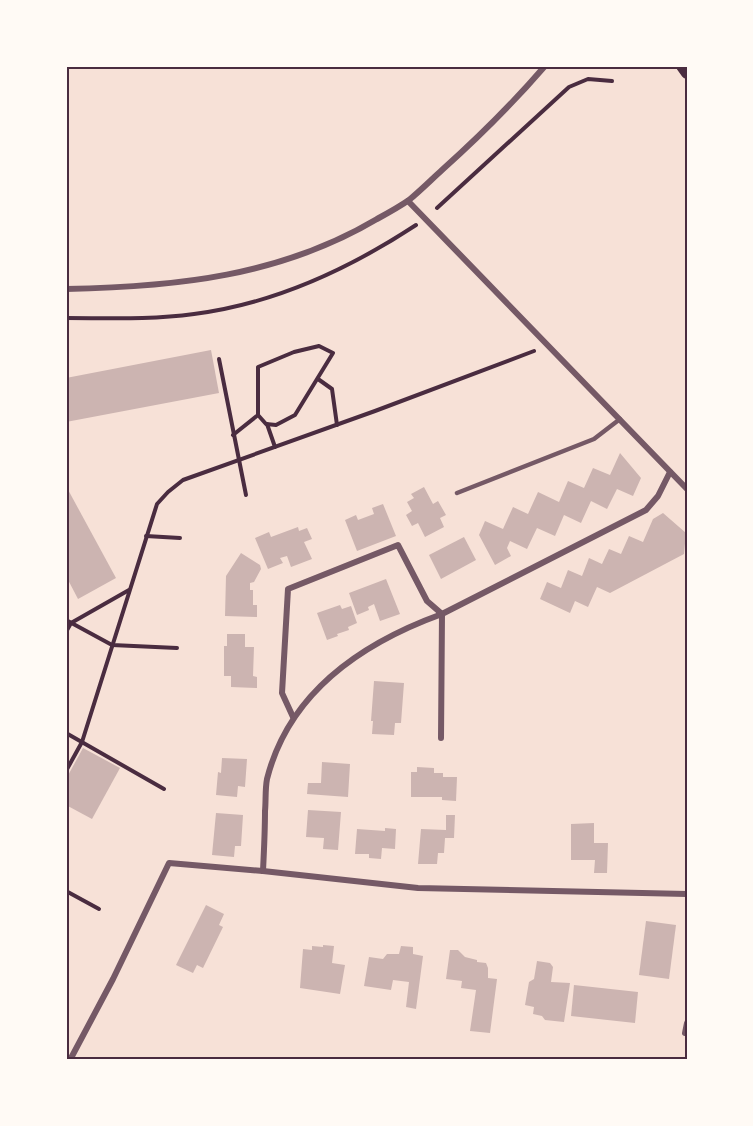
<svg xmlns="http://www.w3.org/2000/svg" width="753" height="1126" font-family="'Libre Baskerville',serif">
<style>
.building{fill:#ccb4b1}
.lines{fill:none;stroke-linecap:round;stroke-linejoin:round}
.path{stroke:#4a2c40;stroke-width:4}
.service{stroke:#755966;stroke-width:4.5}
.minor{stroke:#755966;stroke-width:6}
.secondary{stroke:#4a2c40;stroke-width:12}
.neatline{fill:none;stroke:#4a2c40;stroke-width:2}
</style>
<rect width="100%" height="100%" fill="#f7e1d7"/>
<!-- building -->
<g class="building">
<path d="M 211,350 L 219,393 L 66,422 L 66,378 Z"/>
<path d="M 620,453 L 641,478 L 633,496 L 617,489 L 607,509 L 591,501 L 581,523 L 564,515 L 555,536 L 537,528 L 527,549 L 510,541 L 507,548 L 511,556 L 495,565 L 479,535 L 485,521 L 503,529 L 513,507 L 528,514 L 538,492 L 559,502 L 568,481 L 584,488 L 593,468 L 610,475 Z"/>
<path d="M 66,486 L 116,578 L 78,599 L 66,576 Z"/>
<path d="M 424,487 L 433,504 L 438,501 L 446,515 L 440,518 L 444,527 L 425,537 L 418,523 L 412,526 L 406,515 L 412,511 L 407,502 L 414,498 L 411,494 Z"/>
<path d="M 383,504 L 396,536 L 357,551 L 345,520 L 356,515 L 358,520 L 374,514 L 372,508 Z"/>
<path d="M 663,513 L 686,533 L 684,554 L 610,593 L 597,587 L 588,607 L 575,601 L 570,613 L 540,599 L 547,582 L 561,588 L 568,570 L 582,576 L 589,558 L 602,564 L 609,549 L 621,554 L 629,536 L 643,542 L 653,519 Z"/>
<path d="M 298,527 L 299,531 L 307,528 L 312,539 L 304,542 L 312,559 L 291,567 L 287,556 L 280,558 L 283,563 L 268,569 L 255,538 L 269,532 L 271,537 Z"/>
<path d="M 464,537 L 476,560 L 441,579 L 429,555 Z"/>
<path d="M 241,553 L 260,565 L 261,569 L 254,582 L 250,583 L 250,590 L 253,590 L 253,605 L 257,605 L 257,617 L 225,616 L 226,576 Z"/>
<path d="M 386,579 L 400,614 L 380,621 L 374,604 L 368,607 L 369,610 L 357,615 L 349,593 Z"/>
<path d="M 340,605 L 342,609 L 351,606 L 357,623 L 348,627 L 349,630 L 337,634 L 338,636 L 327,640 L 317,613 Z"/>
<path d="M 227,634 L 245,634 L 245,647 L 254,647 L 253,676 L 257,677 L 257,688 L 231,687 L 231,676 L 224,676 L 224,646 L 227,646 Z"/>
<path d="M 374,681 L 404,683 L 401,723 L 395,723 L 394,735 L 372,734 L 373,721 L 371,721 Z"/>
<path d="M 83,748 L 120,768 L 92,819 L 66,805 L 66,779 Z"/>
<path d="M 222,758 L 247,759 L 245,787 L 238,786 L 237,797 L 216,795 L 218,772 L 221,773 Z"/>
<path d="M 322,762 L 350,764 L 348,797 L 307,794 L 308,783 L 321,783 Z"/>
<path d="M 417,767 L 434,768 L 434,773 L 443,773 L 443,777 L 457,777 L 456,801 L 442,800 L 442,797 L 411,797 L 411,772 L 417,772 Z"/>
<path d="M 308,810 L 341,812 L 338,850 L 323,849 L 324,838 L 306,837 Z"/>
<path d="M 216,813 L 243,815 L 241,846 L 235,846 L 234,857 L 212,855 Z"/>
<path d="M 446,815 L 455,815 L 454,838 L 445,838 L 444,853 L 438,853 L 437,864 L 418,864 L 421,829 L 446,830 Z"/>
<path d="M 594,823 L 594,843 L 608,843 L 607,873 L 594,873 L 595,860 L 571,860 L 571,824 Z"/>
<path d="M 385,828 L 396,829 L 395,849 L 382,848 L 381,859 L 369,858 L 369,854 L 355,854 L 357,829 L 385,831 Z"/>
<path d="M 206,905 L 224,914 L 219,925 L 223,927 L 203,968 L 197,965 L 193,973 L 176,965 Z"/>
<path d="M 646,921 L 676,925 L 669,979 L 639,975 Z"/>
<path d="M 323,945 L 334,946 L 332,963 L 345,965 L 340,994 L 300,988 L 303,949 L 312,950 L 312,946 L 323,947 Z"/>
<path d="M 401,946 L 413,947 L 413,954 L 423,956 L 416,1009 L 406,1007 L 409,982 L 393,980 L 391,990 L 364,986 L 369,957 L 383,959 L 387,954 L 399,954 Z"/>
<path d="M 450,950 L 458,950 L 465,957 L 477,960 L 477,962 L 486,963 L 488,968 L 488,978 L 497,979 L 490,1033 L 470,1031 L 476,990 L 461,988 L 462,981 L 446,979 Z"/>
<path d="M 537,961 L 550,963 L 553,967 L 551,982 L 570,983 L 564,1022 L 545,1020 L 542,1016 L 533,1014 L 534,1007 L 525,1005 L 529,982 L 534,979 Z"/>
<path d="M 574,985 L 638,992 L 635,1023 L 571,1016 Z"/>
</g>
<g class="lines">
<!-- path -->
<g class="path">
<path d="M 437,208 L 569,87 L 588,79 L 612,81"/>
<path d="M 66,318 C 108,318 151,320 194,314 C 273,304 349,269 416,225"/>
<path d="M 219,359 L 246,495"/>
<path d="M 318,379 L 332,389 L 337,425"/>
<path d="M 267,424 L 275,447"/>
<path d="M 233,435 L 258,415 L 266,424 L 276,425 L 295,415 L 333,353 L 319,346 L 294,352 L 258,367 L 258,415"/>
<path d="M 146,536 L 180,538"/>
<path d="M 66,620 L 112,645 L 177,648"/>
<path d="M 66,632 L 71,623 L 129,590"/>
<path d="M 66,733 L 164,789"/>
<path d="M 66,771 L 82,742 L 157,504 L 168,492 L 183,480 L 375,411 L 534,351"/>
<path d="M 66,891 L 99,909"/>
</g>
<!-- service -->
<path class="service" d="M 457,493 L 594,439 L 620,419"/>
<!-- minor -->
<g class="minor">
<path d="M 408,201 L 687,489"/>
<path d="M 66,289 C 176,287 281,276 377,219 C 388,213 399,207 409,200 C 420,191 431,180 442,170 C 479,137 513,103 545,66"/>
<path d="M 293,717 L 282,693 L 288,589 L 398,545 L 427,601 L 442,614 L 441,738"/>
<path d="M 263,871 C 264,851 265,831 265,811 C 266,801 265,789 267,779 C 289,692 362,643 442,614 L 646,510 L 658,496 L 670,472"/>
<path d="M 685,1033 L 687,1023"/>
<path d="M 70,1060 L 113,979 L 169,863 L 263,871 L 418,888 L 687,894"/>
</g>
<!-- secondary -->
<path class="secondary" d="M 682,66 L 687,73"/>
</g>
<!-- border -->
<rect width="753" height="1126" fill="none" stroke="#fffaf5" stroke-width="135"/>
<rect x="68" y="68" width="618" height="990" class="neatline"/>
</svg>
